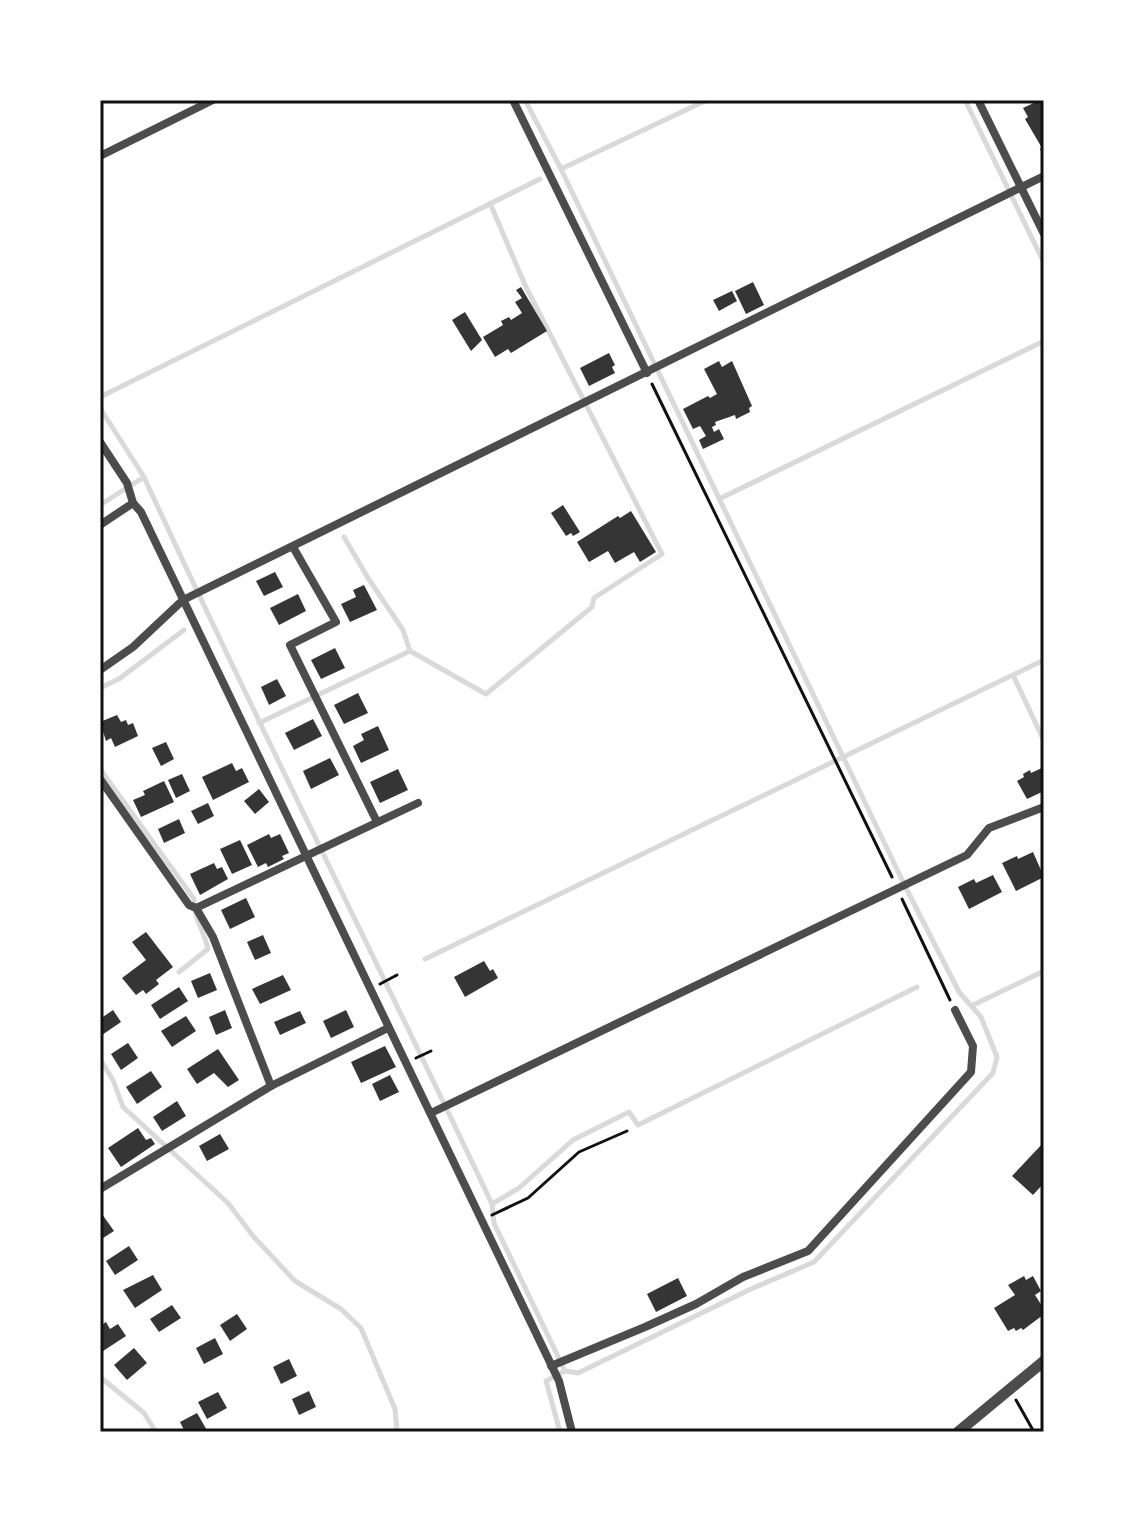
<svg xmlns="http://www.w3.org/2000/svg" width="1144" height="1532" font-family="'DejaVu Sans',sans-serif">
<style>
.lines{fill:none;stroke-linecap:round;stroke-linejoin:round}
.stream{stroke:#d9d9d9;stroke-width:5}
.building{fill:#353535}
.path{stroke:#111;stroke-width:3}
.minor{stroke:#4c4c4c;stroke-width:8}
.tertiary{stroke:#4c4c4c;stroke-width:11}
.neatline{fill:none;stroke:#111;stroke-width:3}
</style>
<rect width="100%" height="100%" fill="#fff"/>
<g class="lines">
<!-- stream -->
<g class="stream">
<path d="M 525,100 L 561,169 L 906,888 L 959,992 L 981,1017 L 997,1057 L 993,1073 L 814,1262 L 751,1289 L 578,1373 L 565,1371 L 546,1381 L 560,1432"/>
<path d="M 965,100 L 1044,263"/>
<path d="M 561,169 L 707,100"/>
<path d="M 100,397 L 540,179"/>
<path d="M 100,408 L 144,477 L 100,505"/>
<path d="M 144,477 C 256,721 377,961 492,1204 L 494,1223 L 565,1371"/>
<path d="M 719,499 L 1044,341"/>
<path d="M 344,537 L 368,578 L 403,630 L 410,651"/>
<path d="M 1013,675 L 1044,741"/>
<path d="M 100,688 L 119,679 L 184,630"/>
<path d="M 259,723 L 410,651 L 486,694 L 592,607 L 594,598 L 662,554 L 525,285 L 490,203"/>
<path d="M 100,769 L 194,899 C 194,920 204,930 208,949 L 179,972"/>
<path d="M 425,959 L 1044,660"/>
<path d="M 973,1005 L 1044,971"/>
<path d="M 100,1059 L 113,1080 L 123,1107 L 228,1203 L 253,1236 L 295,1281 L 341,1309 L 361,1328 L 395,1409 L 397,1432"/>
<path d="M 492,1204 L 519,1188 L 573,1140 L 629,1112 L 638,1125 L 917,987"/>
<path d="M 100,1377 L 144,1413 L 156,1432"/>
</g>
</g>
<!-- building -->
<g class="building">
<path d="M 1040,100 L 1044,100 L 1044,158 L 1040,149 L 1042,148 L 1025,119 L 1028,117 L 1023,108 Z"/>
<path d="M 753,282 L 764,305 L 746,314 L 735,291 Z"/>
<path d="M 521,287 L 547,331 L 511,353 L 508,349 L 495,357 L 483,337 L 503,325 L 501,321 L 509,317 L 511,320 L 522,313 L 515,302 L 522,298 L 516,290 Z"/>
<path d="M 732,291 L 737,301 L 719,311 L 713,300 Z"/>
<path d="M 465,312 L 482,340 L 471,351 L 452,320 Z"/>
<path d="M 609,353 L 615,365 L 612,367 L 615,373 L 589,386 L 580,368 Z"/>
<path d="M 719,361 L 722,367 L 732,361 L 752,406 L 749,408 L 750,412 L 736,419 L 735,415 L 715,422 L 716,425 L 712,427 L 714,432 L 719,429 L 724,439 L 703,449 L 699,440 L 706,436 L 700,426 L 693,429 L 683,409 L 708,396 L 710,398 L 717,394 L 704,369 Z"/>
<path d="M 563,505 L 580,532 L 573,536 L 571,533 L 566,536 L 551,513 Z"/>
<path d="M 631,511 L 656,552 L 640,562 L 634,552 L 615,563 L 608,551 L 589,562 L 577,542 L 618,516 L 620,518 Z"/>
<path d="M 275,572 L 283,587 L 264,596 L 256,581 Z"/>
<path d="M 364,585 L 377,610 L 350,622 L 341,604 L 356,597 L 353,590 Z"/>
<path d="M 298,594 L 306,611 L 279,625 L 270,608 Z"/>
<path d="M 335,648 L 345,668 L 321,679 L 311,660 Z"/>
<path d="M 277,679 L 286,696 L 269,705 L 261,687 Z"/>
<path d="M 358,693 L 368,713 L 344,724 L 334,705 Z"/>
<path d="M 117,715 L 121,722 L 126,720 L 128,725 L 133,723 L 138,736 L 115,747 L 111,738 L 106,741 L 100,722 Z"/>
<path d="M 313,719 L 322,736 L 294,750 L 285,733 Z"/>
<path d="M 378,726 L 389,750 L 361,763 L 353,746 L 364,740 L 361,734 Z"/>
<path d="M 166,742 L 174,759 L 161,766 L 152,748 Z"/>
<path d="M 330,758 L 339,775 L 311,789 L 303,771 Z"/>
<path d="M 232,763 L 236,771 L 242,768 L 249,782 L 213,800 L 202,777 Z"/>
<path d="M 1044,767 L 1044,791 L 1027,799 L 1017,781 L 1024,777 L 1023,774 L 1030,770 L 1031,773 Z"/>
<path d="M 398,769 L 408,790 L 380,803 L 370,782 Z"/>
<path d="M 182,774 L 190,791 L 176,798 L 168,780 Z"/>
<path d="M 164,781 L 174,802 L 141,817 L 133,800 L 145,795 L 143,791 Z"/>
<path d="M 259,789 L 269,802 L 255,814 L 244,801 Z"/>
<path d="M 208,803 L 214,816 L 198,824 L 191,811 Z"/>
<path d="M 179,819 L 185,833 L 164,843 L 158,829 Z"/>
<path d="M 269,834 L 271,838 L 280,834 L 289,853 L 282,856 L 284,859 L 268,867 L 266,863 L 258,867 L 247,845 Z"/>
<path d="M 240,840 L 252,865 L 232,874 L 220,849 Z"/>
<path d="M 1033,852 L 1044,877 L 1016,891 L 1002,863 L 1017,856 L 1018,859 Z"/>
<path d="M 214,863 L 217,869 L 222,867 L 228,879 L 200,895 L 190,874 Z"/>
<path d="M 993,875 L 1002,892 L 969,909 L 958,887 L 974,879 L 976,883 Z"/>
<path d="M 246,898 L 255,917 L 230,929 L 221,910 Z"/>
<path d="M 146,932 L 173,967 L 156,980 L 159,984 L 146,994 L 143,990 L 136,995 L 122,978 L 146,960 L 132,942 Z"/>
<path d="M 263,935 L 271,953 L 255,960 L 247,942 Z"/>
<path d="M 484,961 L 490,971 L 493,969 L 498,978 L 465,997 L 454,977 Z"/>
<path d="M 210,973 L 217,990 L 198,998 L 191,981 Z"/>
<path d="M 283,975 L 291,990 L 260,1004 L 252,989 Z"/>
<path d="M 179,987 L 188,1001 L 160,1019 L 151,1005 Z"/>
<path d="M 113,1010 L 121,1022 L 102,1035 L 100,1019 Z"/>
<path d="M 225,1010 L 232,1028 L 216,1035 L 209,1017 Z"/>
<path d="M 346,1010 L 354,1027 L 331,1038 L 323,1021 Z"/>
<path d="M 300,1011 L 306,1023 L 280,1035 L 274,1022 Z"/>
<path d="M 186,1016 L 196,1031 L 172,1047 L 161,1031 Z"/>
<path d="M 128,1043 L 138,1058 L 121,1070 L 111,1054 Z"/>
<path d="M 385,1046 L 396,1067 L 361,1083 L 351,1062 Z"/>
<path d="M 218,1049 L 239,1080 L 228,1087 L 214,1073 L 197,1084 L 187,1069 Z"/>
<path d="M 151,1071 L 162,1087 L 137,1104 L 126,1087 Z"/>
<path d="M 390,1075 L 399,1092 L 380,1101 L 372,1084 Z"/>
<path d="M 177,1101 L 186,1116 L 162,1131 L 153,1117 Z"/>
<path d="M 138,1128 L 146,1140 L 151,1138 L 155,1144 L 121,1167 L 108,1148 Z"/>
<path d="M 220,1134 L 229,1149 L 207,1161 L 199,1146 Z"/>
<path d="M 1044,1142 L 1044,1183 L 1033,1195 L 1012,1176 Z"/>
<path d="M 102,1214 L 114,1231 L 100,1240 L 100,1215 Z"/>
<path d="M 129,1246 L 138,1260 L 115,1275 L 106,1261 Z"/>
<path d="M 153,1275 L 162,1290 L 135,1308 L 123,1290 Z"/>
<path d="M 1024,1276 L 1026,1280 L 1033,1276 L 1041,1291 L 1035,1295 L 1044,1309 L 1041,1312 L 1043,1315 L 1023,1330 L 1021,1328 L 1016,1331 L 1014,1328 L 1008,1331 L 994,1308 L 1015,1295 L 1008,1285 Z"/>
<path d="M 678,1278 L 687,1296 L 656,1312 L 647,1294 Z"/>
<path d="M 172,1305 L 181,1318 L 159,1332 L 150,1319 Z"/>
<path d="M 237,1314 L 247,1329 L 230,1341 L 220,1325 Z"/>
<path d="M 106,1322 L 110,1329 L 118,1324 L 126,1336 L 100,1353 L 100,1326 Z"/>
<path d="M 215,1338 L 223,1354 L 204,1364 L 196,1348 Z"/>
<path d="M 134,1348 L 147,1363 L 127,1380 L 114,1365 Z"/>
<path d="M 289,1359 L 297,1376 L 281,1384 L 273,1367 Z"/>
<path d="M 309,1391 L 316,1407 L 299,1415 L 292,1399 Z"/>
<path d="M 218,1392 L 227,1408 L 207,1419 L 198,1402 Z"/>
<path d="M 197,1413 L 208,1432 L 185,1432 L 180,1422 Z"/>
</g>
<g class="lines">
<!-- path -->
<g class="path">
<path d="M 652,384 L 892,877"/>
<path d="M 902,899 L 950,1000"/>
<path d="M 380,984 L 397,975"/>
<path d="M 416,1058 L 431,1051"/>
<path d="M 492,1215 L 528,1198 L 579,1152 L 627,1131"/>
<path d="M 1016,1400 L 1034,1432"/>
</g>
<!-- minor -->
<g class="minor">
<path d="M 513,100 L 647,373"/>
<path d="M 978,100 L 1044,234"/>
<path d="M 100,156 L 213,100"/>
<path d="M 100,442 L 127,483 L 133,503 L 141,512 L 559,1381 L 572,1432"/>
<path d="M 100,525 L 133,503"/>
<path d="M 293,547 L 336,622 L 290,645 L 377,822"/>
<path d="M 100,670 L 133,647 L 183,600 L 1044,176"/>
<path d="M 100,779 L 189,905 L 196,908 L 213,937 L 271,1086"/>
<path d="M 196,908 L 418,803"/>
<path d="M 431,1113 L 967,855 L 989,828 L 1044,807"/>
<path d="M 100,1189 L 271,1086 L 388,1028"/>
<path d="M 551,1366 L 645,1327 L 696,1304 L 743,1277 L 808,1251 L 971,1072 L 973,1046 L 955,1010"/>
</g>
<!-- tertiary -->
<path class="tertiary" d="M 958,1432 L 1044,1361"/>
</g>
<!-- border -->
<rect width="1144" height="1532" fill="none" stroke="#ffffff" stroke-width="204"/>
<rect x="102" y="102" width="940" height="1328" class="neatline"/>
</svg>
